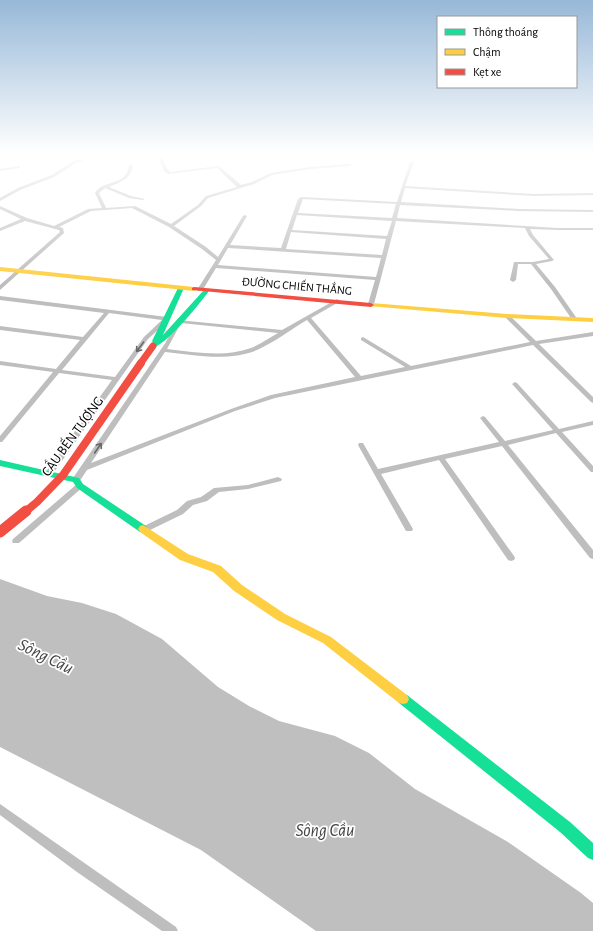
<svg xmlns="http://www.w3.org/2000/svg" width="593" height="931" font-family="'Alegreya Sans',sans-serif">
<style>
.water{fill:#bfbfbf}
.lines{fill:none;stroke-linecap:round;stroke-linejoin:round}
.street{fill:#bebebe;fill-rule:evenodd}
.fast{fill:#16e098;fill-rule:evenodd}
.slow{fill:#ffcf43;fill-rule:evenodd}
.jam{fill:#f24e42;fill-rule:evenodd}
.jam-bridge-far2{stroke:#f24e42;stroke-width:7}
.jam-bridge-far1{stroke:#f24e42;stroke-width:8}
.jam-bridge{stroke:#f24e42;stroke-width:11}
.oneway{stroke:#686868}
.labels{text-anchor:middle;stroke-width:3.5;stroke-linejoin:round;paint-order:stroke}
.far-street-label{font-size:12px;fill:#000;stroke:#fff}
.street-label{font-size:14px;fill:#000;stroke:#fff}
.near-water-label{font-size:18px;font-style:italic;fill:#444;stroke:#fff}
</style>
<rect width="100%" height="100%" fill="#fff"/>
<!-- water -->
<path class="water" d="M 0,579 L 47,596 L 82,603 L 116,614 L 162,639 L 218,687 L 249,706 L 279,721 L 335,736 L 369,753 L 415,789 L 508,842 L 581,893 L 593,903 L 593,931 L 316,931 L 201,850 L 0,747 Z"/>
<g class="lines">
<!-- street -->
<g class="street">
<path d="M 161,158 C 166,161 165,168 170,172 L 219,166 L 241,185 L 252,182 L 271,173 L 310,167 L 350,164 L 352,165 L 350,166 L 310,169 L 272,175 L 254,184 L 208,198 L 201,206 L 174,226 L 206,247 L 218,257 L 243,216 L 245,215 L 247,216 L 230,245 L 281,248 L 298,199 L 301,197 L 397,202 L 410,162 L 412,161 L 414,162 L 405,186 L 534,194 L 593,193 L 593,195 L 534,196 L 405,188 L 401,202 L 519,209 L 593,210 L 593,212 L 519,211 L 400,205 L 397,218 L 558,228 L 593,228 L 593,230 L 558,230 L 530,229 L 533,235 L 554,260 L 552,261 L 536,264 L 555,287 L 578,320 L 577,321 L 573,321 L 551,289 L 531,264 L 518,264 L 516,280 L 513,282 L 510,280 L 514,262 L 533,262 L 549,259 L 529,236 L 525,228 L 396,221 L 374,304 L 371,306 L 368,304 L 375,280 L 216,268 L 202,291 L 198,291 L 197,290 L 216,260 L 202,249 L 169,227 L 132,208 L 91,211 L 59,227 L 63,228 L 64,233 L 0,290 L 0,285 L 60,232 L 59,230 L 25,221 L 0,231 L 0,228 L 21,219 L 0,209 L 0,206 L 27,218 L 54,226 L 88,209 L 102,208 L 95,193 C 103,179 127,187 129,165 L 131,164 L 133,165 C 132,179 120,182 109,187 L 131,196 L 145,199 L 143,200 L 129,198 L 105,188 L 99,193 L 106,208 L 135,206 L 171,224 L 198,205 L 206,196 L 237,187 L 217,168 L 168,174 L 164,171 L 159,159 ZM 303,199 L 396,204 L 392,218 L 298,213 ZM 297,215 L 392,221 L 387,236 L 292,230 ZM 291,232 L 386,239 L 382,255 L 286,249 ZM 228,248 L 381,258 L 376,277 L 218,265 Z"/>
<path d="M 81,159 L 83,160 L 82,161 L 76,163 L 54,177 L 20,190 L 0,201 L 0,198 L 18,188 L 52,175 L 74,161 Z"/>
<path d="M 19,166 L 20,166 L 20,168 L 0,171 L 0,169 Z"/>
<path d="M 0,296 L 167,317 L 170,319 L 148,339 L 52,475 L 46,475 L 45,473 L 112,380 L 59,373 L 2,442 L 0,442 L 0,436 L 53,372 L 0,365 L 0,361 L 56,369 L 80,340 L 0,330 L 0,326 L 83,337 L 104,313 L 0,300 ZM 109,313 L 162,320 L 144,337 L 115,377 L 62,370 Z"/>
<path d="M 337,299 L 339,300 L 339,302 L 311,318 L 361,376 L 405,367 L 361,340 L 361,338 L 363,337 L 411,366 L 530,342 L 505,317 L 505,315 L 509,315 L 536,341 L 593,332 L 593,336 L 539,344 L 593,397 L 593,403 L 591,402 L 533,345 L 275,398 L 235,411 L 87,470 L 79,482 L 73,482 L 72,480 L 73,478 L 166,342 L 177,320 L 282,330 ZM 307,320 L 355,377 L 271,395 L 231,409 L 91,463 L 165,352 C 195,355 228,362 257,350 C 275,342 290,330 307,320 ZM 181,323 L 278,333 C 269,338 261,344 251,348 C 224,358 195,352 167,349 Z"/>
<path d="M 515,382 L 517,383 L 559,429 L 593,421 L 593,425 L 562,432 L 593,466 L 593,472 L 591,472 L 556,433 L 508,445 L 593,550 L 593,559 L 590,558 L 502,446 L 445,459 L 514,556 L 515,558 L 514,560 L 511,561 L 508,560 L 439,460 L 381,474 L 413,529 L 412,531 L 406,531 L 358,445 L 359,443 L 363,443 L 378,469 L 499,442 L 480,418 L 483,416 L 485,417 L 505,441 L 553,430 L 513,385 L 512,384 Z"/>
<path d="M 278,477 L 282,479 L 281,481 L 248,489 L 219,492 L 207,501 L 193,505 L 183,514 L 148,531 L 142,531 L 141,529 L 142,527 L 177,510 L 187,501 L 201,497 L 214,488 L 248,485 Z"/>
<path d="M 77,484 L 80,484 L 84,486 L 19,543 L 13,543 L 12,541 L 13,539 Z"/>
<path d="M 0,804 L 176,927 L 178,931 L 162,931 L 77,872 L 0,815 Z"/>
</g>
<!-- fast -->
<g class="fast">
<path d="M 181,286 L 184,288 L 163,335 L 204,290 L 206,289 L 209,291 C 201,302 163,350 150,348 L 149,346 L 153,342 L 152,341 L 178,288 Z"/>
<path d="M 0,460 L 79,478 L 83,484 L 146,526 L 148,529 L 146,532 L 140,532 L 77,488 L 73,482 L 0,466 Z"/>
<path d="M 403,694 L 407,695 L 570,822 L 593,843 L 593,860 L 588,858 L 560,832 L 399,703 L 397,699 L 399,695 Z"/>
</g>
<!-- slow -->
<g class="slow">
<path d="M 0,267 L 194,287 L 197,289 L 194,291 L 0,271 Z"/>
<path d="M 371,303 L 507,314 L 593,318 L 593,322 L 507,318 L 369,306 L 369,304 Z"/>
<path d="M 143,525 L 188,554 L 221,566 L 242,585 L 285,614 L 331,637 L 407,695 L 409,699 L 407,703 L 403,704 L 399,703 L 323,643 L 277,620 L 234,591 L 213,572 L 180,560 L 140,532 L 138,529 L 140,526 Z"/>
</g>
<!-- jam -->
<path class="jam" d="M 194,287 L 371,303 L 374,305 L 371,307 L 192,290 L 192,288 Z"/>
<!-- jam-bridge-far2 -->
<path class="jam-bridge-far2" d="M 140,364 L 153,346"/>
<!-- jam-bridge-far1 -->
<path class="jam-bridge-far1" d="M 25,512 L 37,502 L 63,475 L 141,363"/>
<!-- jam-bridge -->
<path class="jam-bridge" d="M 0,532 L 26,511"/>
</g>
<!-- one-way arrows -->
<defs><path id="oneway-shaft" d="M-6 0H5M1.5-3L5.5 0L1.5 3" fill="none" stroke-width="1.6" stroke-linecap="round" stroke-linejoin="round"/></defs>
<g class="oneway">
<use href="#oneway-shaft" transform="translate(140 347) rotate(126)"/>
<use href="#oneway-shaft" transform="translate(98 448) rotate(-56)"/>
</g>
<!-- sky -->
<linearGradient id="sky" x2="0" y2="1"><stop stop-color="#97b8d8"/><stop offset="0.54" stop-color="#fff"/><stop offset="1" stop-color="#fff" stop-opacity="0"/></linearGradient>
<rect width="593" height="283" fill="url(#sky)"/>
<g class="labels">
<!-- far-street labels -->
<g class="far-street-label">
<text transform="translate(297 286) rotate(5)" y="4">ĐƯỜNG CHIẾN THẮNG</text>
</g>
<!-- street labels -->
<g class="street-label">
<text transform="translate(72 436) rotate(-54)" y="5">CẦU BẾN TƯỢNG</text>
</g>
<!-- near-water labels -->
<g class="near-water-label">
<text transform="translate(46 656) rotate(26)" y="6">Sông Cầu</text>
<text x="325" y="836">Sông Cầu</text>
</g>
</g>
<!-- legend -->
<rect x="437" y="16" width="140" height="72" fill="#ffffff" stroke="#999999"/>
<rect x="445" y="29" width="20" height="6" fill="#16e098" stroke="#999999"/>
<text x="473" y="36" font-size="12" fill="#000000">Thông thoáng</text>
<rect x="445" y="49" width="20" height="6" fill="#ffcf43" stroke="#999999"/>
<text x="473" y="56" font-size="12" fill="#000000">Chậm</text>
<rect x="445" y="69" width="20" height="6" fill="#f24e42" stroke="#999999"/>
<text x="473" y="76" font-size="12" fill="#000000">Kẹt xe</text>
</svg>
